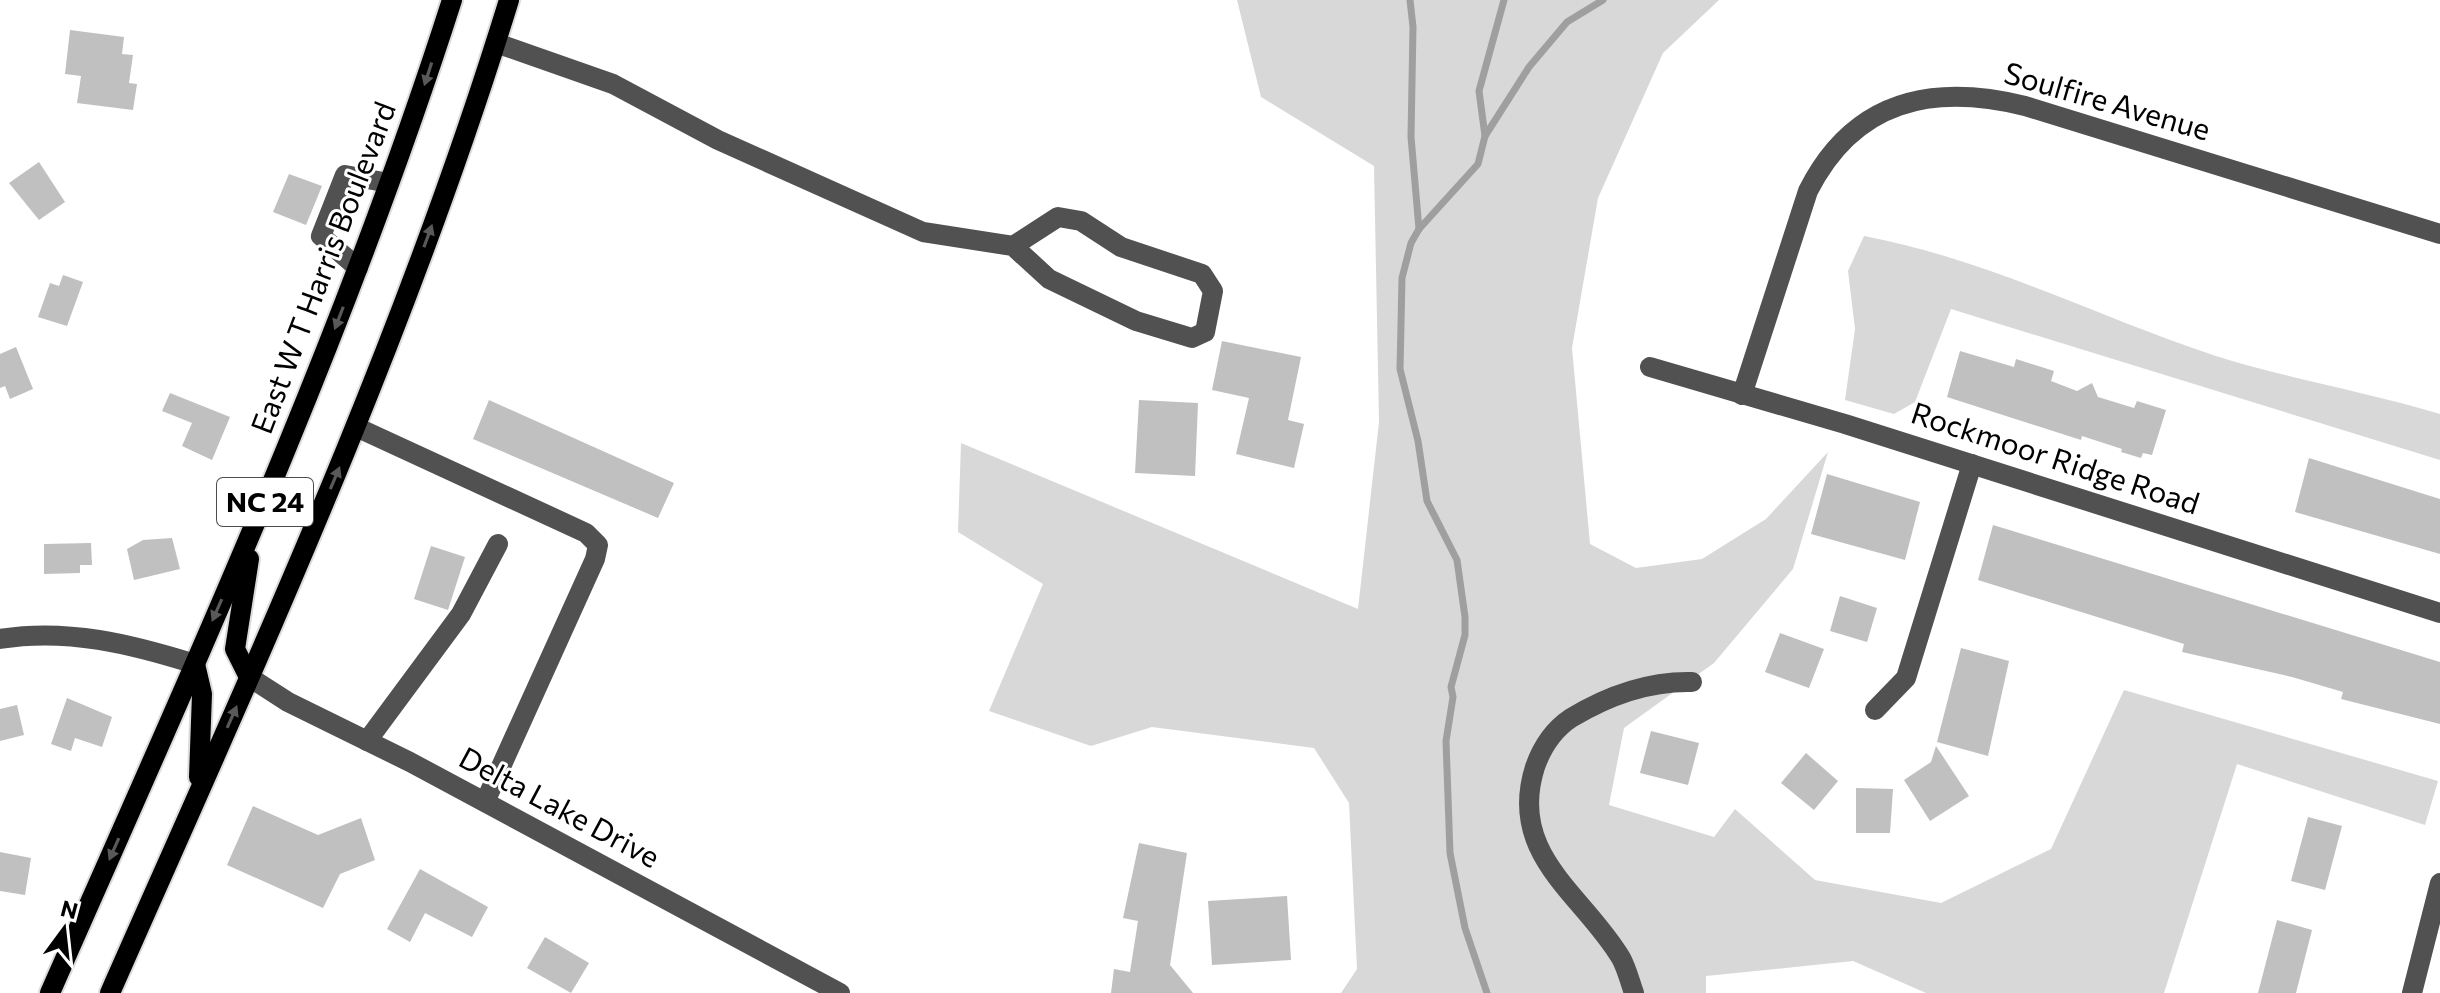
<svg xmlns="http://www.w3.org/2000/svg" width="2440" height="993" font-family="Commissioner,sans-serif">
<style>
.green{fill:#d8d8d8}
.lines{fill:none;stroke-linecap:round;stroke-linejoin:round}
.stream{stroke:#9f9f9f;stroke-width:7}
.building{fill:#c0c0c0}
.major-casing{stroke:#dbdbdb;stroke-width:24}
.minor{stroke:#515151;stroke-width:20}
.major{stroke:#000;stroke-width:20}
.oneway{fill:#595959}
.labels{text-anchor:middle;stroke-width:6;stroke-linejoin:round;paint-order:stroke}
.shield{fill:#fff;stroke:#4c4c4c;stroke-width:2}
.shield-label{font-size:28px;font-weight:bold;fill:#000}
.street-label{font-size:30px;fill:#000;stroke:#fff}
</style>
<rect width="100%" height="100%" fill="#fff"/>
<!-- green -->
<g class="green">
<path d="M 1237,0 L 1719,0 L 1663,53 L 1598,198 L 1572,348 L 1590,544 L 1636,568 L 1702,559 L 1766,519 L 1828,452 L 1793,569 L 1714,663 L 1624,728 L 1609,805 L 1714,837 L 1735,809 L 1815,880 L 1941,903 L 2051,849 L 2124,690 L 2438,781 L 2425,825 L 2237,764 L 2164,993 L 1926,993 L 1853,961 L 1706,976 L 1706,993 L 1341,993 L 1357,969 L 1349,803 L 1314,748 L 1152,727 L 1091,746 L 989,711 L 1043,584 L 958,532 L 961,443 L 1358,609 L 1379,422 L 1374,166 L 1261,97 Z"/>
<path d="M 1864,236 C 1987,259 2098,317 2216,356 C 2289,379 2366,392 2440,414 L 2440,460 L 1951,309 L 1915,402 L 1894,414 L 1845,400 L 1855,329 L 1848,271 Z"/>
</g>
<g class="lines">
<!-- stream -->
<g class="stream">
<path d="M 1410,0 L 1413,27 L 1411,137 L 1419,229"/>
<path d="M 1485,136 L 1479,91 L 1504,0"/>
<path d="M 1487,993 L 1465,928 L 1450,853 L 1446,741 L 1453,697 L 1451,687 L 1465,635 L 1465,617 L 1457,560 L 1427,501 L 1418,441 L 1400,369 L 1402,278 L 1411,243 L 1419,229 L 1478,164 L 1485,136 L 1529,67 L 1567,22 L 1603,0"/>
</g>
</g>
<!-- building -->
<g class="building">
<path d="M 70,30 L 124,37 L 122,54 L 133,55 L 129,83 L 137,84 L 133,110 L 77,103 L 81,76 L 65,74 Z"/>
<path d="M 39,162 L 65,202 L 39,220 L 9,183 Z"/>
<path d="M 289,174 L 322,186 L 306,225 L 273,212 Z"/>
<path d="M 63,275 L 83,282 L 67,326 L 38,317 L 50,283 L 59,286 Z"/>
<path d="M 1222,341 L 1301,357 L 1288,420 L 1304,424 L 1294,468 L 1236,454 L 1249,398 L 1212,390 Z"/>
<path d="M 16,347 L 33,389 L 10,399 L 5,386 L 0,388 L 0,354 Z"/>
<path d="M 1960,351 L 2014,367 L 2016,359 L 2054,371 L 2051,381 L 2077,391 L 2092,383 L 2098,397 L 2134,408 L 2137,401 L 2166,410 L 2152,455 L 2143,453 L 2141,458 L 2121,452 L 2122,449 L 2082,436 L 2081,440 L 1947,397 Z"/>
<path d="M 170,393 L 230,417 L 212,460 L 182,446 L 192,423 L 162,411 Z"/>
<path d="M 489,400 L 674,483 L 658,518 L 473,439 Z"/>
<path d="M 1139,400 L 1198,403 L 1195,476 L 1135,473 Z"/>
<path d="M 2309,458 L 2440,499 L 2440,554 L 2295,512 Z"/>
<path d="M 1827,474 L 1920,502 L 1905,560 L 1811,534 Z"/>
<path d="M 1993,525 L 2440,662 L 2440,724 L 2341,699 L 2343,692 L 2292,677 L 2182,652 L 2184,644 L 1978,580 Z"/>
<path d="M 172,538 L 180,569 L 134,580 L 127,549 L 143,540 Z"/>
<path d="M 91,543 L 92,565 L 80,565 L 80,573 L 44,574 L 44,544 Z"/>
<path d="M 431,546 L 465,557 L 448,610 L 414,599 Z"/>
<path d="M 1840,596 L 1877,608 L 1867,642 L 1830,631 Z"/>
<path d="M 1780,633 L 1824,649 L 1809,688 L 1765,672 Z"/>
<path d="M 1961,648 L 2009,661 L 1988,756 L 1937,742 Z"/>
<path d="M 67,698 L 112,717 L 102,747 L 75,738 L 71,751 L 51,744 Z"/>
<path d="M 17,705 L 24,735 L 0,741 L 0,709 Z"/>
<path d="M 1651,731 L 1699,743 L 1688,785 L 1640,773 Z"/>
<path d="M 1936,746 L 1969,796 L 1930,821 L 1904,780 L 1931,762 Z"/>
<path d="M 1806,753 L 1838,781 L 1814,810 L 1781,783 Z"/>
<path d="M 1856,788 L 1893,789 L 1890,833 L 1856,833 Z"/>
<path d="M 253,806 L 318,835 L 361,818 L 375,860 L 340,874 L 323,908 L 227,865 Z"/>
<path d="M 2308,817 L 2342,826 L 2325,890 L 2291,881 Z"/>
<path d="M 1139,843 L 1187,853 L 1170,965 L 1193,993 L 1111,993 L 1114,969 L 1130,972 L 1138,921 L 1123,918 Z"/>
<path d="M 0,852 L 31,858 L 25,895 L 0,891 Z"/>
<path d="M 420,869 L 488,907 L 472,937 L 425,913 L 410,942 L 387,929 Z"/>
<path d="M 1287,896 L 1291,960 L 1212,965 L 1208,901 Z"/>
<path d="M 2277,920 L 2312,930 L 2296,993 L 2258,993 Z"/>
<path d="M 545,937 L 589,963 L 571,993 L 527,968 Z"/>
</g>
<g class="lines">
<!-- major casing -->
<g class="major-casing">
<g id="major">
<path d="M 249,559 L 235,649 L 249,677"/>
<path d="M 195,664 L 202,694 L 199,777"/>
<path d="M 50,993 C 194,666 343,341 452,0"/>
<path d="M 110,993 C 254,667 404,342 509,0"/>
</g>
</g>
<!-- minor -->
<g class="minor">
<path d="M 496,43 L 613,84 L 718,140 L 923,232 L 1013,246 L 1058,217 L 1081,221 L 1121,247 L 1202,274 L 1213,291 L 1205,332 L 1192,338 L 1136,321 L 1049,279 L 1013,246"/>
<path d="M 358,268 L 321,236 L 345,175 L 389,183"/>
<path d="M 1650,367 L 1845,424 L 2440,613"/>
<path d="M 1742,395 L 1808,191 C 1854,100 1932,83 2025,106 L 2440,234"/>
<path d="M 356,427 L 586,533 L 598,545 L 595,559 L 485,802"/>
<path d="M 0,639 C 67,628 131,644 195,664"/>
<path d="M 249,677 L 288,702 L 410,762 L 840,993"/>
<path d="M 1875,710 L 1906,678 L 1972,464"/>
<path d="M 367,741 L 461,614 L 498,544"/>
<path d="M 1634,993 C 1630,982 1627,969 1621,958 C 1583,894 1507,855 1535,767 C 1542,747 1553,730 1571,718 C 1609,695 1648,681 1692,682"/>
<path d="M 2412,993 L 2440,883"/>
</g>
<!-- major -->
<use href="#major" class="major"/>
</g>
<!-- one-way arrows -->
<defs><path id="oneway-solid" d="M-6-.8H1V-3.2L6.5 0L1 3.2V.8H-6Z" transform="scale(2)"/></defs>
<g class="oneway">
<use href="#oneway-solid" transform="translate(428 74) rotate(108)"/>
<use href="#oneway-solid" transform="translate(428 236) rotate(-70)"/>
<use href="#oneway-solid" transform="translate(339 318) rotate(111)"/>
<use href="#oneway-solid" transform="translate(335 478) rotate(-67)"/>
<use href="#oneway-solid" transform="translate(217 610) rotate(114)"/>
<use href="#oneway-solid" transform="translate(232 717) rotate(-66)"/>
<use href="#oneway-solid" transform="translate(114 849) rotate(114)"/>
</g>
<g class="labels">
<!-- shield labels -->
<rect class="shield" x="217" y="478" width="96" height="48" rx="6"/>
<g class="shield-label">
<text x="265" y="512">NC 24</text>
</g>
<!-- street labels -->
<g class="street-label">
<text transform="translate(2107 102) rotate(16)" y="10">Soulfire Avenue</text>
<text transform="translate(324 268) rotate(-69)" y="10">East W T Harris Boulevard</text>
<text transform="translate(2055 459) rotate(18)" y="10">Rockmoor Ridge Road</text>
<text transform="translate(559 808) rotate(28)" y="10">Delta Lake Drive</text>
</g>
</g>
<!-- north arrow -->
<g transform="translate(64 929) rotate(15)" stroke="#ffffff" stroke-width="6" paint-order="stroke">
<path d="M0-6L14 30L0 20L-14 30Z" fill="#000000"/>
<text y="-12" font-size="22" font-weight="bold" text-anchor="middle" fill="#000000">N</text>
</g>
</svg>
